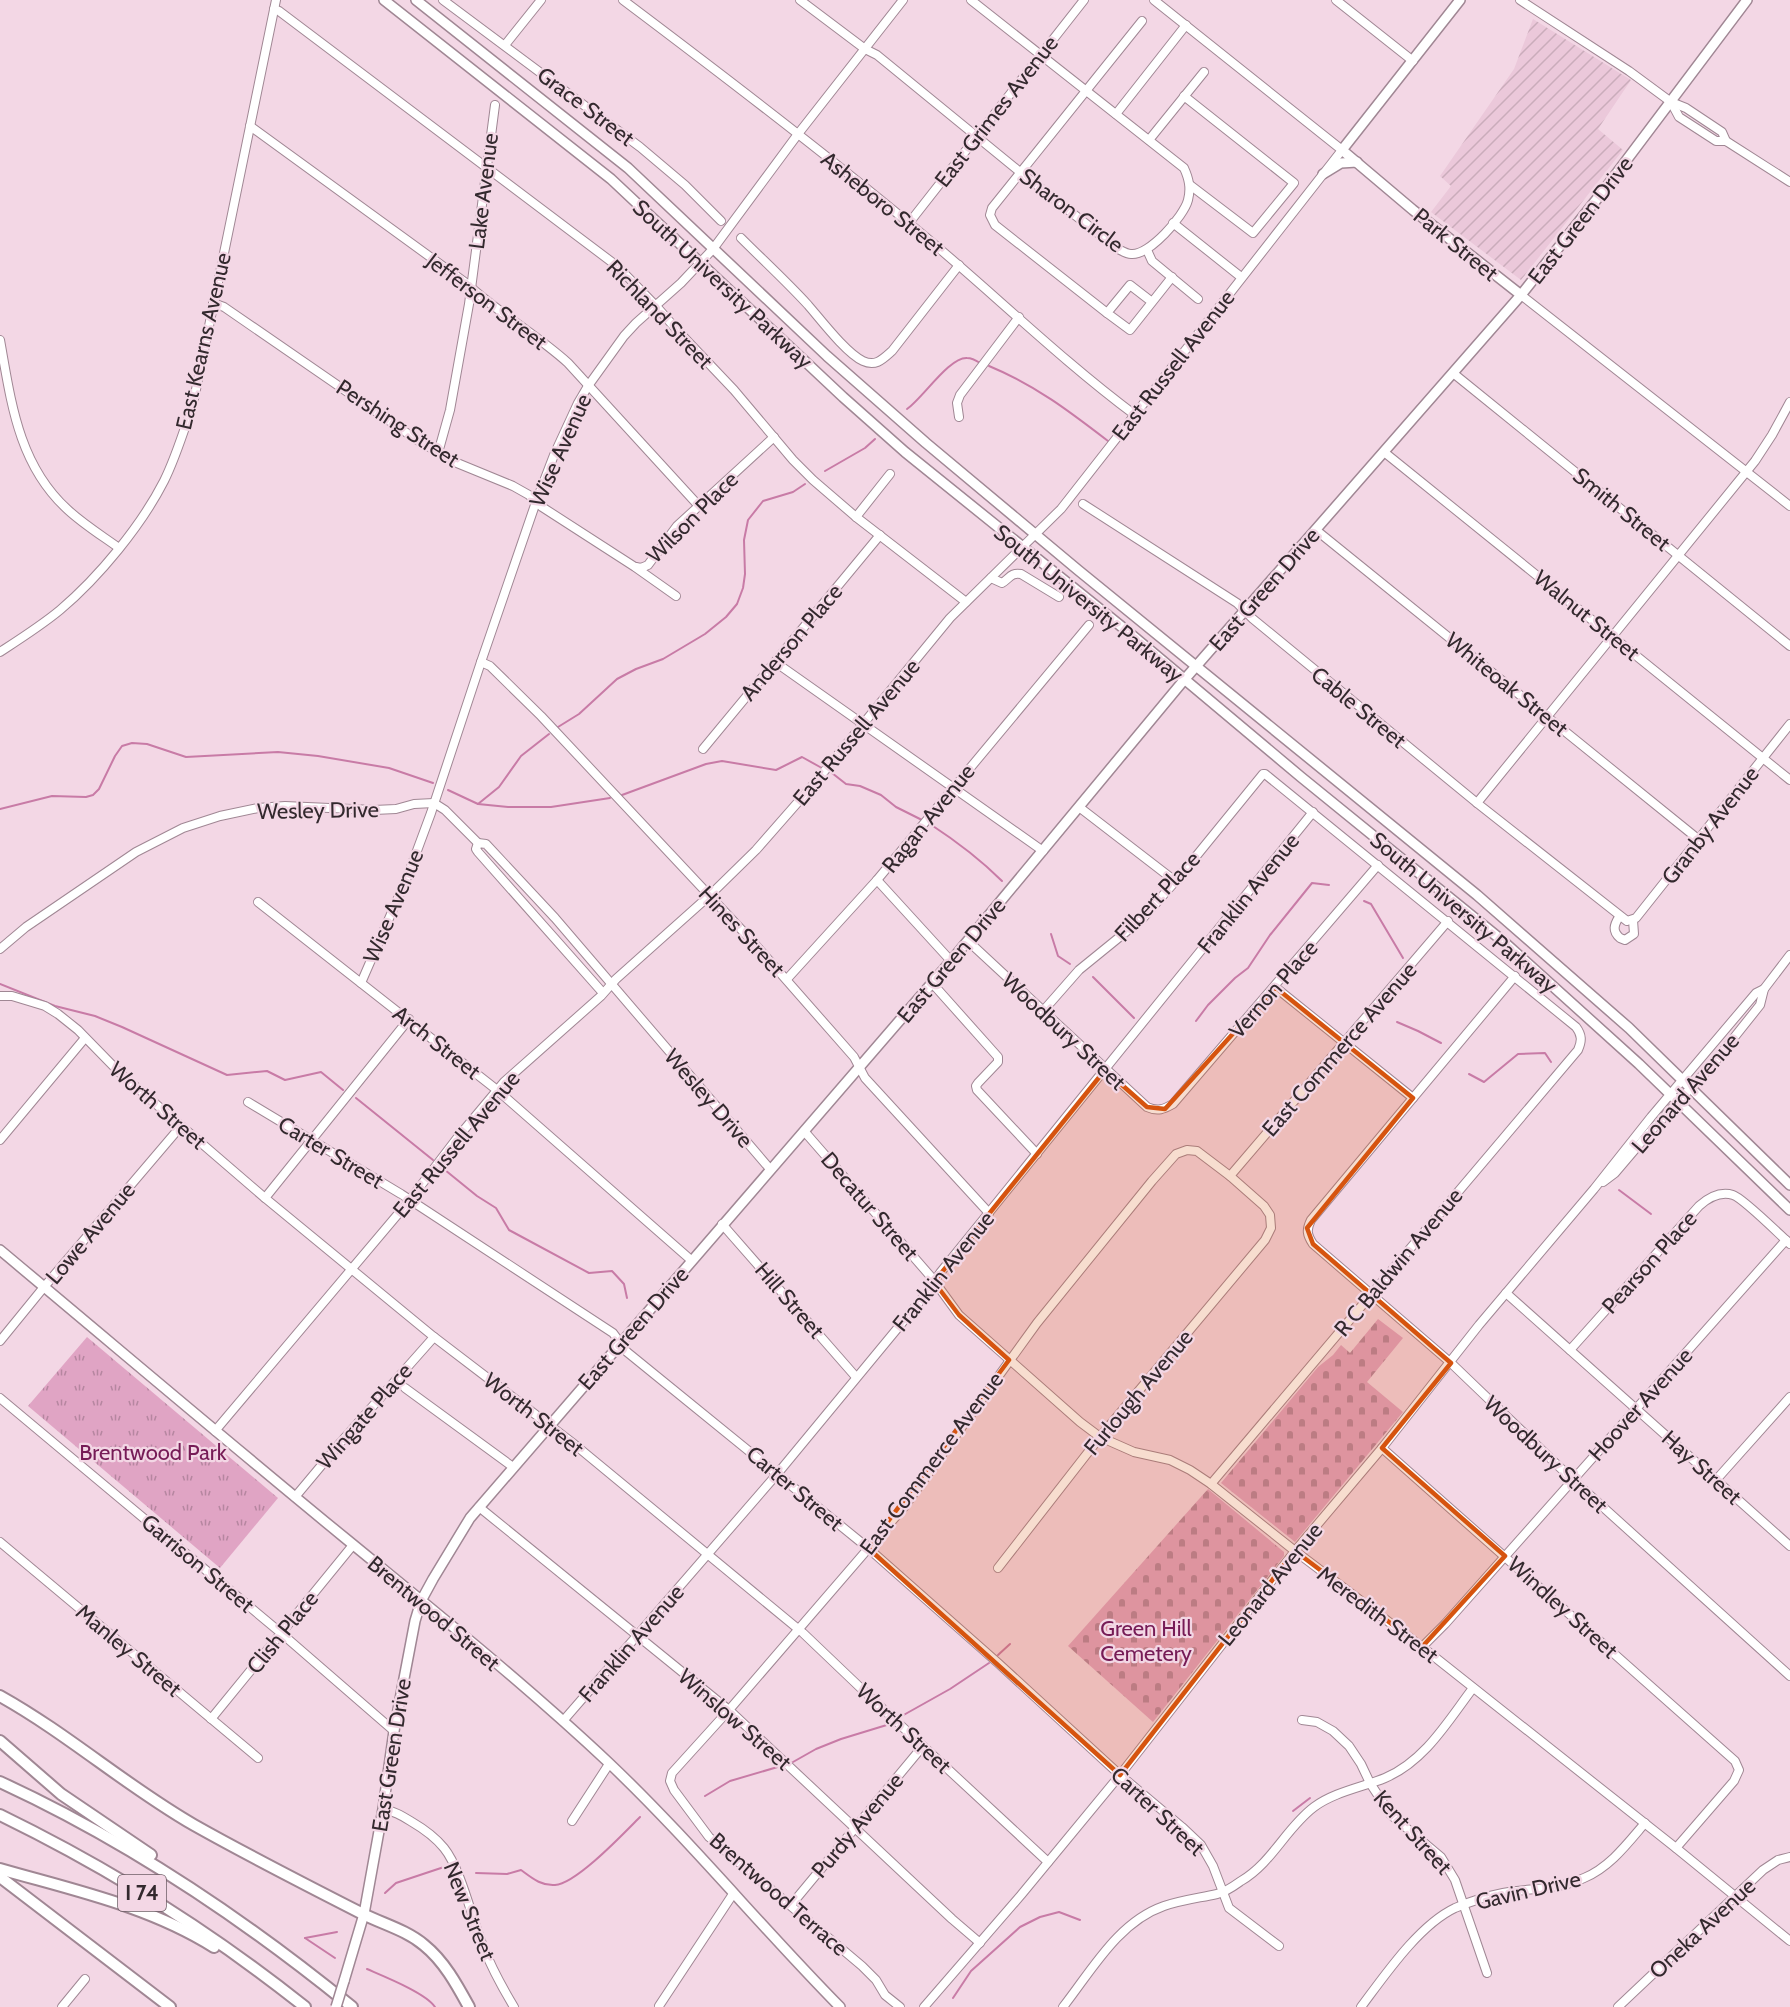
<svg xmlns="http://www.w3.org/2000/svg" width="1790" height="2007" font-family="Cabin,sans-serif">
<style>
.industrial{fill:url(#industrial-furrows)}
.cemetery{fill:url(#cemetery-stones)}
.park{fill:url(#park-tufts)}
.lines{fill:none;stroke-linecap:round;stroke-linejoin:round}
.stream{stroke:#c87ba6;stroke-width:2}
.minor-casing{stroke:#a08794;stroke-width:10}
.major-casing{stroke:#a08794;stroke-width:12}
.highway-casing{stroke:#a08794;stroke-width:14}
.minor{stroke:#fff;stroke-width:8}
.major{stroke:#fff;stroke-width:9}
.highway{stroke:#fff;stroke-width:10}
.major-bridge-casing{stroke:#a08794;stroke-width:12;stroke-linecap:butt}
.major-bridge{stroke:#fff;stroke-width:9}
.marked{fill:#d6540f;fill-opacity:0.2;stroke:#d6540f;stroke-width:4.5;stroke-linejoin:round}
.labels{text-anchor:middle;stroke-width:4.5;stroke-linejoin:round;paint-order:stroke}
.shield{fill:#f3d7e5;stroke:#6d5d65;stroke-width:1.5}
.shield-label{font-size:21px;font-weight:bold;fill:#33292e}
.street-label{font-size:22px;fill:#33292e;stroke:#f3d7e5}
.park-label{font-size:22px;fill:#761b56;stroke:#f3d7e5}
</style>
<defs>
<pattern id="industrial-furrows" width="10" height="10" patternUnits="userSpaceOnUse" patternTransform="scale(1.5)"><rect width="10" height="10" fill="#ebc8da"/><path d="M-1 1l2-2M0 10L10 0M9 11l2-2" fill="none" stroke="#caacbb"/></pattern>
<pattern id="cemetery-stones" width="16" height="16" patternUnits="userSpaceOnUse" patternTransform="scale(1.5)"><rect width="16" height="16" fill="#e0a4c4"/><path d="M2 7V4a2 2 0 0 1 4 0v3zM10 15v-3a2 2 0 0 1 4 0v3z" fill="#b686a0"/></pattern>
<pattern id="park-tufts" width="24" height="20" patternUnits="userSpaceOnUse" patternTransform="scale(1.5)"><rect width="24" height="20" fill="#e0a4c4"/><path d="M3 7l-1-3M5 7V3M7 7l1-3M15 17l-1-3M17 17v-4M19 17l1-3" fill="none" stroke="#b686a0"/></pattern>
</defs>
<rect width="100%" height="100%" fill="#f3d7e5"/>
<!-- industrial -->
<path class="industrial" d="M 1533,19 L 1631,80 L 1598,129 L 1623,150 L 1521,280 L 1431,212 L 1451,186 L 1440,176 L 1514,69 Z"/>
<!-- cemetery -->
<g class="cemetery">
<path d="M 1378,1319 L 1403,1338 L 1367,1382 L 1403,1412 L 1295,1542 L 1221,1483 L 1318,1367 L 1333,1355 L 1341,1345 L 1350,1353 Z"/>
<path d="M 1208,1489 L 1284,1552 L 1284,1556 L 1153,1722 L 1068,1646 Z"/>
</g>
<!-- park -->
<path class="park" d="M 87,1337 L 278,1498 L 220,1568 L 28,1406 Z"/>
<g class="lines">
<!-- stream -->
<g class="stream">
<path d="M 989,366 C 1035,385 1069,411 1108,441"/>
<path d="M 907,409 C 923,398 949,357 967,358 C 971,358 977,361 980,363"/>
<path d="M 825,471 L 865,448 L 875,439"/>
<path d="M 558,727 L 579,714 L 617,679 L 636,669 L 663,659 L 705,634 L 726,617 L 737,604 L 743,588 L 745,574 L 744,540 L 748,520 L 763,501 L 793,492 L 805,484"/>
<path d="M 832,773 L 846,784 L 860,786 L 881,795 L 896,807 L 922,820"/>
<path d="M 448,790 L 478,804 L 508,807 L 551,807 L 610,798"/>
<path d="M 622,795 L 706,764 L 722,761 L 776,770 L 802,757 L 820,767"/>
<path d="M 478,804 L 499,787 L 521,756 L 549,734"/>
<path d="M 0,809 L 52,796 L 86,797 L 93,795 L 99,789 L 115,756 L 122,746 L 132,743 L 147,744 L 186,757 L 278,752 L 318,756 L 389,768 L 433,783"/>
<path d="M 930,824 C 956,841 980,859 1002,881"/>
<path d="M 1364,901 L 1371,904 L 1403,958"/>
<path d="M 1051,934 L 1058,956 L 1070,964"/>
<path d="M 1093,977 L 1134,1018"/>
<path d="M 0,984 L 55,1006 L 95,1016 L 122,1027 L 227,1075 L 267,1071 L 285,1080 L 321,1072 L 343,1090"/>
<path d="M 1196,1021 L 1208,1005 L 1235,978 L 1248,968 L 1270,935 L 1312,883 L 1329,885"/>
<path d="M 1397,1022 L 1418,1031 L 1441,1043"/>
<path d="M 1469,1074 L 1484,1082 L 1518,1054 L 1545,1053 L 1551,1062"/>
<path d="M 356,1098 L 433,1160"/>
<path d="M 445,1170 L 477,1196 L 496,1208 L 509,1230 L 589,1273 L 612,1271 L 624,1284 L 627,1298"/>
<path d="M 1619,1190 L 1651,1214"/>
<path d="M 998,1655 L 1010,1644"/>
<path d="M 900,1717 L 950,1689 L 989,1663"/>
<path d="M 793,1762 L 816,1749 L 841,1739 L 890,1724"/>
<path d="M 705,1796 L 730,1781 L 781,1766"/>
<path d="M 1293,1811 L 1310,1798"/>
<path d="M 476,1873 L 507,1874 L 521,1870 C 532,1878 541,1886 555,1885 C 576,1884 624,1833 640,1817"/>
<path d="M 385,1893 L 396,1883 L 444,1867"/>
<path d="M 305,1938 L 335,1958"/>
<path d="M 305,1938 L 337,1932"/>
<path d="M 367,1969 C 383,1976 426,1993 435,2007"/>
<path d="M 953,1998 L 971,1971 L 1020,1927 L 1040,1917 L 1059,1912 L 1080,1920"/>
</g>
<!-- minor casing -->
<g class="minor-casing">
<g id="minor">
<path d="M 443,0 L 640,147 L 685,185 L 721,221"/>
<path d="M 623,0 C 720,73 816,146 910,224 C 986,286 1056,356 1135,415"/>
<path d="M 800,0 L 865,49 L 877,55 L 1020,172 L 1118,249 C 1122,251 1127,254 1131,254 C 1149,256 1184,216 1188,200 C 1191,188 1189,179 1184,168 L 971,0"/>
<path d="M 1336,0 L 1413,61"/>
<path d="M 1520,0 L 1629,71 L 1671,102 L 1686,108 L 1722,132 L 1726,141"/>
<path d="M 274,9 L 279,11 L 617,266 L 656,306 L 677,330 L 734,390 L 793,460 L 813,480 L 856,517 L 966,602"/>
<path d="M 505,45 L 541,0"/>
<path d="M 1184,96 L 1294,183 L 1253,233 L 1190,185"/>
<path d="M 1671,102 L 1679,117 L 1716,141 L 1726,141 L 1790,182"/>
<path d="M 1116,114 L 1186,25"/>
<path d="M 250,126 L 466,283 C 498,313 536,334 568,363 L 698,505"/>
<path d="M 1149,140 L 1204,72"/>
<path d="M 909,223 L 1084,0"/>
<path d="M 1173,223 L 1241,277"/>
<path d="M 741,238 C 763,260 787,282 808,305 C 821,320 846,353 863,361 C 876,367 883,359 892,351 L 959,265"/>
<path d="M 1147,250 L 1152,261 L 1198,299"/>
<path d="M 1521,295 L 1790,506"/>
<path d="M 1152,302 L 1130,285 L 1107,313 L 1130,330 L 1172,277"/>
<path d="M 213,303 L 224,307 L 417,440 L 457,463 L 513,486 L 529,495 L 542,507 L 635,567 L 676,596"/>
<path d="M 1107,313 L 995,225 L 990,215 L 992,208 L 1142,21"/>
<path d="M 0,340 C 11,401 18,464 67,509 C 83,524 101,535 119,548"/>
<path d="M 1453,373 L 1790,646"/>
<path d="M 959,417 L 957,403 L 960,395 L 1019,317"/>
<path d="M 1384,452 L 1790,780"/>
<path d="M 438,453 L 450,410 L 469,304 L 495,105"/>
<path d="M 1083,504 L 1237,603 L 1253,619 L 1477,803 L 1627,921 L 1636,918 L 1790,724"/>
<path d="M 856,517 L 890,474"/>
<path d="M 1316,530 L 1698,839"/>
<path d="M 636,567 L 641,568 L 648,565 L 677,526 L 774,437"/>
<path d="M 991,578 L 1002,583 C 1009,579 1011,572 1021,574 L 1059,597"/>
<path d="M 0,652 C 20,639 42,625 60,610 C 99,577 141,526 164,481 C 176,457 184,430 193,404 L 276,0"/>
<path d="M 481,662 L 490,666 L 541,716 L 753,942 L 854,1057 L 865,1078 L 989,1213"/>
<path d="M 775,662 L 1043,851"/>
<path d="M 703,749 L 880,535"/>
<path d="M 1477,803 L 1755,461 L 1772,435 L 1790,402"/>
<path d="M 1079,807 L 1175,881"/>
<path d="M 877,880 L 951,961"/>
<path d="M 258,902 L 497,1090 L 691,1260"/>
<path d="M 1619,917 C 1614,925 1612,931 1620,938 L 1625,940 L 1634,934 L 1633,920"/>
<path d="M 968,941 L 1147,1107 C 1158,1112 1164,1109 1173,1104 L 1378,865"/>
<path d="M 0,949 L 26,927 L 136,852 L 183,828 L 220,816 L 258,808 L 285,806 L 374,810 L 396,809 L 414,804 L 434,803 L 445,810 L 478,843"/>
<path d="M 1515,976 L 1311,1220 C 1306,1230 1307,1235 1313,1244 L 1451,1363 L 1573,1480 L 1790,1676"/>
<path d="M 787,979 L 877,880 L 1089,625"/>
<path d="M 361,983 L 408,875 L 431,813 L 481,662 L 536,502 L 554,455 L 578,403 L 588,386 L 624,336 L 636,323 L 681,283 L 713,249 L 798,134 L 903,0"/>
<path d="M 932,983 L 998,1057 L 998,1062 L 978,1083 L 976,1086 L 977,1090 L 1037,1154"/>
<path d="M 1275,987 L 1413,1098"/>
<path d="M 603,993 L 478,852 L 476,849 L 478,843 L 486,844 L 555,918 L 770,1169"/>
<path d="M 0,996 L 12,996 L 45,1006 L 58,1014 L 78,1030 L 121,1074 L 265,1198 L 434,1337 L 574,1444 L 803,1633 L 868,1695 L 1048,1862"/>
<path d="M 1043,1011 L 1079,970 L 1143,918 L 1180,876 L 1263,774 L 1265,774 L 1576,1027 C 1582,1035 1582,1041 1578,1050 L 1211,1484"/>
<path d="M 248,1102 L 401,1194 L 613,1333 L 627,1352 L 868,1548 L 998,1663 L 1120,1775 L 1182,1827 L 1201,1845 L 1213,1866 L 1229,1908 L 1279,1946"/>
<path d="M 804,1131 L 932,1278 L 959,1315 L 1080,1422 L 1100,1437 L 1134,1452 L 1170,1460 L 1190,1470 L 1211,1484 L 1295,1551 L 1422,1647 L 1676,1848 L 1790,1941"/>
<path d="M 0,1140 L 85,1038"/>
<path d="M 1230,1176 L 1448,921"/>
<path d="M 1603,1182 L 1615,1173 L 1649,1133 L 1713,1064 L 1760,1005 L 1764,989 L 1790,955"/>
<path d="M 265,1198 L 409,1019"/>
<path d="M 722,1224 L 856,1377"/>
<path d="M 1506,1293 L 1790,1546"/>
<path d="M 0,1341 L 44,1287 L 181,1126"/>
<path d="M 1570,1350 L 1699,1206 C 1708,1198 1720,1191 1733,1195 C 1743,1198 1780,1235 1790,1244"/>
<path d="M 405,1388 L 513,1467"/>
<path d="M 0,1398 L 281,1633 L 394,1731"/>
<path d="M 215,1431 L 409,1201 L 458,1137 L 504,1082 L 601,996 L 616,979 L 709,896 L 756,850 L 813,785 L 950,618 L 1061,509 L 1342,150 L 1154,0"/>
<path d="M 1382,1448 L 1735,1761 L 1739,1770 L 1734,1781 L 1676,1848"/>
<path d="M 1716,1480 L 1790,1397"/>
<path d="M 295,1497 L 341,1442 L 434,1337"/>
<path d="M 479,1507 L 729,1710 L 952,1919 L 980,1943"/>
<path d="M 0,1542 L 258,1758"/>
<path d="M 1422,1647 L 1445,1624 L 1786,1240"/>
<path d="M 211,1719 L 353,1545"/>
<path d="M 1302,1720 L 1317,1722 L 1333,1731 L 1349,1746 L 1361,1764 L 1370,1783 L 1391,1815 L 1441,1857 L 1455,1880 L 1487,1973"/>
<path d="M 563,1721 L 778,1473 L 925,1295 L 940,1273 L 1313,812"/>
<path d="M 383,1809 C 394,1811 402,1816 412,1822 C 424,1829 435,1837 444,1848 C 461,1869 472,1919 483,1946 C 491,1967 502,1987 514,2007"/>
<path d="M 572,1821 L 609,1764"/>
<path d="M 791,1905 L 923,1746"/>
<path d="M 659,2006 L 733,1894"/>
<path d="M 62,2007 L 85,1979"/>
<path d="M 900,2007 L 885,1995 L 876,1980 L 862,1966 L 709,1837 L 674,1790 L 670,1781 L 672,1773 L 729,1710 L 904,1507 L 1037,1323 L 1152,1181 L 1176,1154 L 1187,1150 L 1197,1151 L 1230,1176 L 1264,1206 L 1270,1215 L 1271,1228 L 1265,1240 L 1100,1437 L 998,1568"/>
<path d="M 924,2007 L 1021,1895 L 1120,1775 L 1295,1551 L 1382,1448 L 1479,1325 L 1594,1189 L 1651,1117 L 1756,993 L 1764,989"/>
<path d="M 1063,2007 C 1092,1970 1118,1922 1164,1906 C 1182,1900 1199,1898 1217,1894 C 1226,1892 1234,1886 1241,1881 C 1272,1863 1286,1828 1314,1807 C 1334,1792 1363,1787 1385,1778 C 1425,1761 1448,1721 1473,1688"/>
<path d="M 1361,2007 C 1385,1975 1419,1925 1455,1908 C 1469,1902 1488,1896 1503,1893 C 1531,1888 1558,1890 1584,1878 C 1610,1867 1627,1844 1645,1823"/>
<path d="M 1618,2007 L 1763,1870 L 1778,1860 L 1790,1857"/>
</g>
</g>
<!-- major casing -->
<g class="major-casing">
<g id="major">
<path d="M 384,0 L 611,179 L 843,397 L 905,452 L 1127,631 L 1301,777 L 1504,942 L 1639,1064 L 1790,1210"/>
<path d="M 416,0 L 628,168 L 827,356 L 926,443 L 1078,570 L 1477,895 L 1629,1028 L 1790,1185"/>
<path d="M 1460,0 L 1342,150 L 1413,210 L 1521,295"/>
<path d="M 1323,174 L 1341,163 L 1357,162"/>
<path d="M 0,1250 C 115,1346 229,1443 345,1538 C 434,1611 525,1684 609,1763 C 690,1840 761,1927 840,2007"/>
<path d="M 344,1981 L 364,1914 L 383,1809 L 394,1731 L 415,1621 L 421,1601 L 433,1579 L 470,1518 L 951,961 L 1184,680 L 1521,295 L 1604,190 L 1747,0"/>
</g>
</g>
<!-- highway casing -->
<g class="highway-casing">
<g id="highway">
<path d="M 0,1696 C 68,1734 126,1786 194,1825 C 249,1856 306,1885 363,1914 C 383,1924 406,1930 424,1945 C 444,1961 457,1985 469,2007"/>
<path d="M 0,1741 L 61,1794 L 151,1855"/>
<path d="M 0,1782 C 128,1841 244,1919 352,2007"/>
<path d="M 0,1815 C 109,1868 211,1932 305,2007"/>
<path d="M 0,1869 C 73,1890 149,1906 214,1947"/>
<path d="M 0,1877 L 170,2007"/>
</g>
</g>
<!-- minor -->
<use href="#minor" class="minor"/>
<!-- major -->
<use href="#major" class="major"/>
<!-- highway -->
<use href="#highway" class="highway"/>
<!-- major-bridge casing -->
<g class="major-bridge-casing">
<path id="major-bridge" d="M 336,2007 L 344,1981"/>
</g>
<!-- major-bridge -->
<use href="#major-bridge" class="major-bridge"/>
</g>
<!-- marked area -->
<path class="marked" d="M 1275,987 L 1413,1098 L 1307,1228 L 1313,1244 L 1451,1363 L 1382,1448 L 1505,1556 L 1422,1647 L 1295,1551 L 1120,1775 L 868,1548 L 1009,1360 L 959,1315 L 934,1282 L 1105,1070 L 1147,1107 L 1165,1109 Z"/>
<g class="labels">
<!-- shield labels -->
<rect class="shield" x="118" y="1875" width="48" height="36" rx="4.5"/>
<g class="shield-label">
<text x="142" y="1900">I 74</text>
</g>
<!-- street labels -->
<g class="street-label">
<text transform="translate(586 106) rotate(37)" y="8">Grace Street</text>
<text transform="translate(996 111) rotate(-52)" y="8">East Grimes Avenue</text>
<text transform="translate(483 191) rotate(-83)" y="8">Lake Avenue</text>
<text transform="translate(883 203) rotate(39)" y="8">Asheboro Street</text>
<text transform="translate(1072 210) rotate(37)" y="8">Sharon Circle</text>
<text transform="translate(1580 220) rotate(-52)" y="8">East Green Drive</text>
<text transform="translate(1456 244) rotate(39)" y="8">Park Street</text>
<text transform="translate(723 284) rotate(43)" y="8">South University Parkway</text>
<text transform="translate(487 301) rotate(37)" y="8">Jefferson Street</text>
<text transform="translate(660 314) rotate(46)" y="8">Richland Street</text>
<text transform="translate(203 341) rotate(-77)" y="8">East Kearns Avenue</text>
<text transform="translate(1173 365) rotate(-52)" y="8">East Russell Avenue</text>
<text transform="translate(398 423) rotate(33)" y="8">Pershing Street</text>
<text transform="translate(560 450) rotate(-66)" y="8">Wise Avenue</text>
<text transform="translate(1622 509) rotate(39)" y="8">Smith Street</text>
<text transform="translate(692 517) rotate(-45)" y="8">Wilson Place</text>
<text transform="translate(1264 589) rotate(-49)" y="8">East Green Drive</text>
<text transform="translate(1089 603) rotate(39)" y="8">South University Parkway</text>
<text transform="translate(1587 615) rotate(39)" y="8">Walnut Street</text>
<text transform="translate(791 642) rotate(-50)" y="8">Anderson Place</text>
<text transform="translate(1507 684) rotate(39)" y="8">Whiteoak Street</text>
<text transform="translate(1359 707) rotate(39)" y="8">Cable Street</text>
<text transform="translate(856 732) rotate(-50)" y="8">East Russell Avenue</text>
<text transform="translate(318 810) rotate(-1)" y="8">Wesley Drive</text>
<text transform="translate(928 818) rotate(-51)" y="8">Ragan Avenue</text>
<text transform="translate(1710 825) rotate(-52)" y="8">Granby Avenue</text>
<text transform="translate(1248 893) rotate(-51)" y="8">Franklin Avenue</text>
<text transform="translate(1157 896) rotate(-47)" y="8">Filbert Place</text>
<text transform="translate(393 906) rotate(-67)" y="8">Wise Avenue</text>
<text transform="translate(1464 912) rotate(40)" y="8">South University Parkway</text>
<text transform="translate(742 931) rotate(47)" y="8">Hines Street</text>
<text transform="translate(951 960) rotate(-50)" y="8">East Green Drive</text>
<text transform="translate(1273 989) rotate(-49)" y="8">Vernon Place</text>
<text transform="translate(1064 1031) rotate(43)" y="8">Woodbury Street</text>
<text transform="translate(437 1042) rotate(38)" y="8">Arch Street</text>
<text transform="translate(1339 1049) rotate(-49)" y="8">East Commerce Avenue</text>
<text transform="translate(1685 1093) rotate(-49)" y="8">Leonard Avenue</text>
<text transform="translate(709 1098) rotate(49)" y="8">Wesley Drive</text>
<text transform="translate(158 1105) rotate(41)" y="8">Worth Street</text>
<text transform="translate(456 1144) rotate(-50)" y="8">East Russell Avenue</text>
<text transform="translate(331 1152) rotate(31)" y="8">Carter Street</text>
<text transform="translate(870 1206) rotate(49)" y="8">Decatur Street</text>
<text transform="translate(90 1233) rotate(-50)" y="8">Lowe Avenue</text>
<text transform="translate(1398 1262) rotate(-50)" y="8">R C Baldwin Avenue</text>
<text transform="translate(1649 1262) rotate(-48)" y="8">Pearson Place</text>
<text transform="translate(943 1271) rotate(-51)" y="8">Franklin Avenue</text>
<text transform="translate(790 1300) rotate(49)" y="8">Hill Street</text>
<text transform="translate(633 1328) rotate(-49)" y="8">East Green Drive</text>
<text transform="translate(1138 1392) rotate(-50)" y="8">Furlough Avenue</text>
<text transform="translate(1640 1404) rotate(-48)" y="8">Hoover Avenue</text>
<text transform="translate(534 1414) rotate(38)" y="8">Worth Street</text>
<text transform="translate(364 1416) rotate(-49)" y="8">Wingate Place</text>
<text transform="translate(1546 1454) rotate(43)" y="8">Woodbury Street</text>
<text transform="translate(931 1463) rotate(-53)" y="8">East Commerce Avenue</text>
<text transform="translate(1702 1467) rotate(42)" y="8">Hay Street</text>
<text transform="translate(795 1488) rotate(40)" y="8">Carter Street</text>
<text transform="translate(198 1563) rotate(40)" y="8">Garrison Street</text>
<text transform="translate(1270 1584) rotate(-51)" y="8">Leonard Avenue</text>
<text transform="translate(1563 1607) rotate(42)" y="8">Windley Street</text>
<text transform="translate(434 1613) rotate(40)" y="8">Brentwood Street</text>
<text transform="translate(1378 1614) rotate(37)" y="8">Meredith Street</text>
<text transform="translate(282 1632) rotate(-51)" y="8">Clish Place</text>
<text transform="translate(631 1643) rotate(-49)" y="8">Franklin Avenue</text>
<text transform="translate(129 1650) rotate(40)" y="8">Manley Street</text>
<text transform="translate(735 1719) rotate(41)" y="8">Winslow Street</text>
<text transform="translate(904 1728) rotate(43)" y="8">Worth Street</text>
<text transform="translate(391 1755) rotate(-81)" y="8">East Green Drive</text>
<text transform="translate(1158 1811) rotate(43)" y="8">Carter Street</text>
<text transform="translate(857 1825) rotate(-50)" y="8">Purdy Avenue</text>
<text transform="translate(1413 1832) rotate(48)" y="8">Kent Street</text>
<text transform="translate(1528 1890) rotate(-13)" y="8">Gavin Drive</text>
<text transform="translate(779 1894) rotate(41)" y="8">Brentwood Terrace</text>
<text transform="translate(470 1911) rotate(68)" y="8">New Street</text>
<text transform="translate(1702 1928) rotate(-43)" y="8">Oneka Avenue</text>
</g>
<!-- park labels -->
<g class="park-label">
<text x="153" y="1460">Brentwood Park</text>
<text x="1146" y="1636">Green Hill<tspan x="1146" dy="25">Cemetery</tspan></text>
</g>
</g>
</svg>
